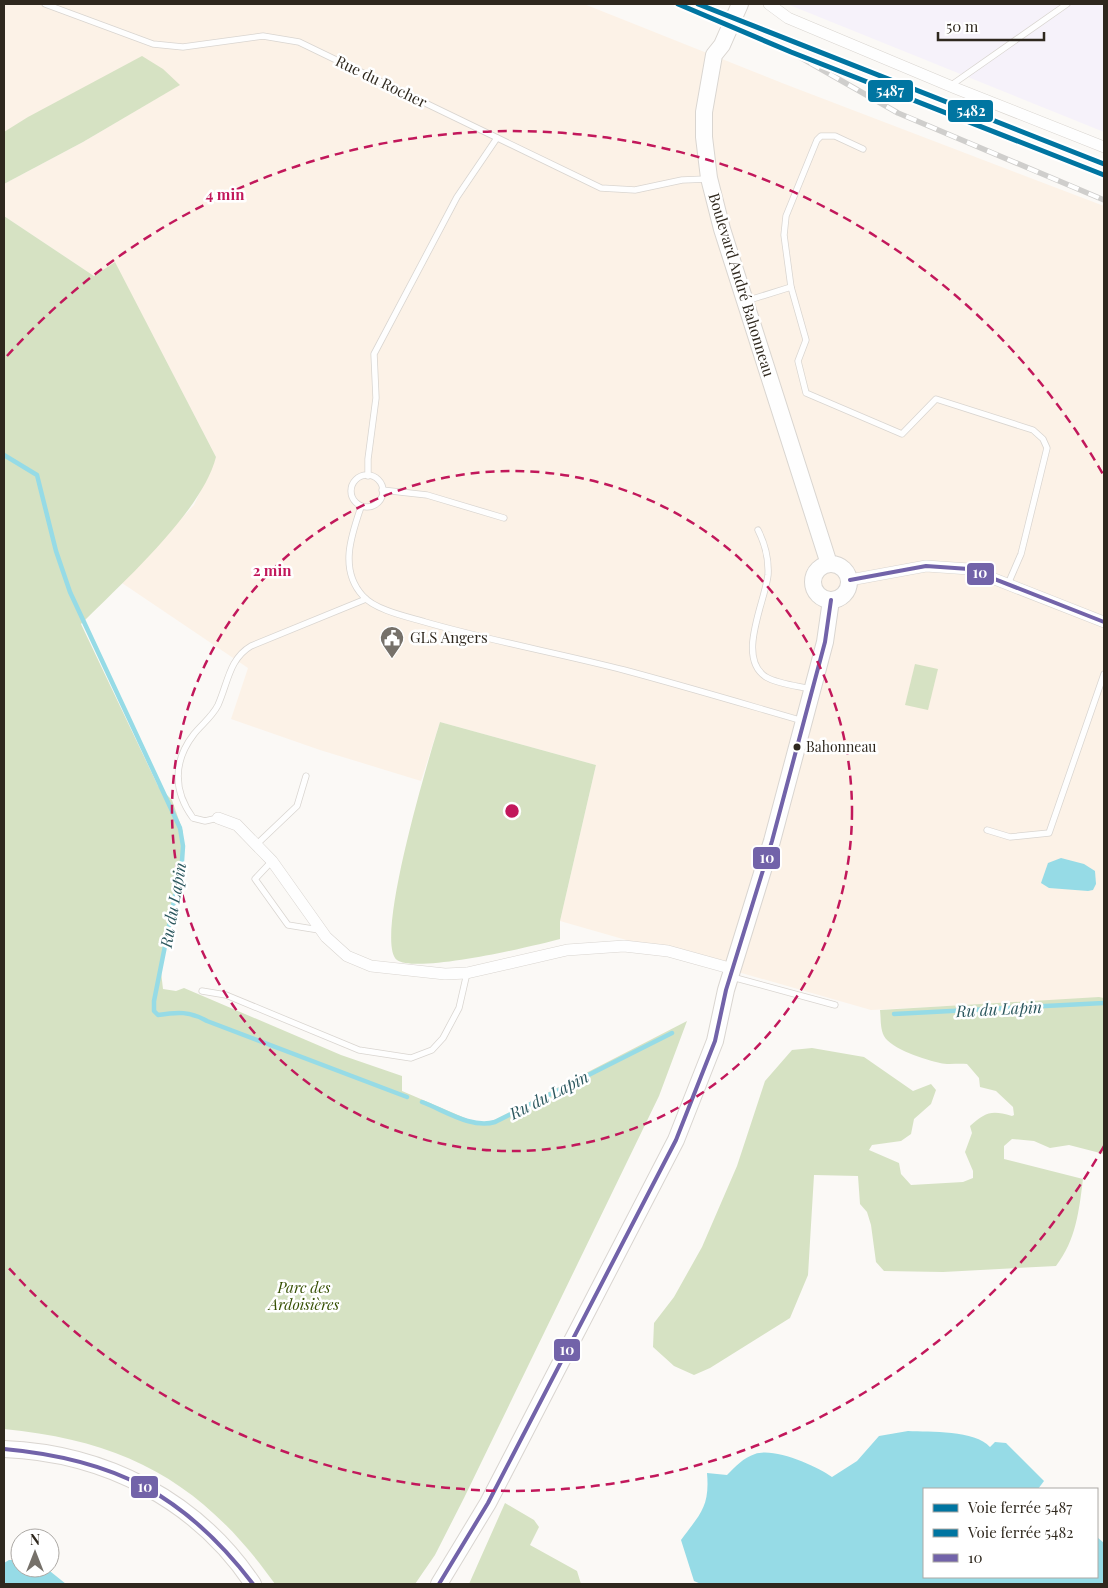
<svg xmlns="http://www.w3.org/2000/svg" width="1108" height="1588" font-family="'Playfair Display',serif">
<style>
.commercial{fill:#f6f2fa}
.built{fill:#fcf2e7}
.green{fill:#d6e2c3}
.water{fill:#96dbe6}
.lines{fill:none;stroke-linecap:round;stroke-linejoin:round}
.stream{stroke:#96dbe6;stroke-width:4.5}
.lane-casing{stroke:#d9d5d0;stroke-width:7}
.street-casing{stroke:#d9d5d0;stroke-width:12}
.secondary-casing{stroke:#d9d5d0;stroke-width:18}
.lane{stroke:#fefefe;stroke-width:5.5}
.street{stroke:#fefefe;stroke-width:11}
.secondary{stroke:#fefefe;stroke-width:16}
.rail-casing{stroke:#cfcecc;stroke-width:5.5}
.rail{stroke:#fff;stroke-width:4;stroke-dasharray:11;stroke-linecap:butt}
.bus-1-casing{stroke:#fff;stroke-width:8}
.bus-1{stroke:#7263a9;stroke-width:4}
.rail-1-casing{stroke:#fff;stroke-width:9}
.rail-2-casing{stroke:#fff;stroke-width:9}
.rail-1{stroke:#0075a1;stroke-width:5}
.rail-2{stroke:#0075a1;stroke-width:5}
.ring{fill:none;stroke:#c2185b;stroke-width:2.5;stroke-dasharray:9 6}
.bus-dot{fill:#2f281e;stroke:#fff;stroke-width:2}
.labels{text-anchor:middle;stroke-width:5;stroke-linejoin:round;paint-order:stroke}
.bus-label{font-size:14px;fill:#2f281e;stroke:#fff;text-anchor:start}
.street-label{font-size:15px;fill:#2f281e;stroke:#fff}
.poi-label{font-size:15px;fill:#2f281e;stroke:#fff;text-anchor:start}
.park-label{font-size:15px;font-style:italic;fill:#364f03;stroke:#fff}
.water-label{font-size:16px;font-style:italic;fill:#2b575e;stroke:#fff}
.centre{fill:#c2185b;stroke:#fff;stroke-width:2.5}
.ring-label{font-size:15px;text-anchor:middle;font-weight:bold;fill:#c2185b;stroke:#fff;stroke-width:5;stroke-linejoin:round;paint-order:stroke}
.line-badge{stroke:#fff;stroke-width:2}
.badge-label{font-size:14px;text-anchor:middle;font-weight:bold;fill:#fff}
</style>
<rect width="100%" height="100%" fill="#fbf9f6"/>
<!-- commercial -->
<path class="commercial" d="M 787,4 L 1104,4 L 1104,132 Z"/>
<!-- built -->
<path class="built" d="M 4,4 L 584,4 L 782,83 L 1104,206 L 1104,998 L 871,1010 L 560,921 L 596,765 L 440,722 L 421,781 L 320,750 L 231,719 L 248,668 L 122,583 L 194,505 L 216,457 L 115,263 L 94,276 L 4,216 L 4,184 L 83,142 L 179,85 L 4,132 Z"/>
<!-- green -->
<g class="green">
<path d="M 142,56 L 163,69 L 180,85 L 83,142 L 4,184 L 4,132 L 28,117 Z"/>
<path d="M 4,216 L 94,276 L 115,262 L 216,457 C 202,512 122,583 81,624 L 158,786 L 172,800 L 183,832 L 182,854 L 161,972 L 163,989 L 176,991 L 184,988 L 341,1055 L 402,1076 L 402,1091 L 479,1124 L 490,1122 L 518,1108 L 687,1021 L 659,1096 L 464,1498 L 435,1555 L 415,1584 L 275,1584 C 203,1483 127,1441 4,1429 Z"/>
<path d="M 915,664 L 938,669 L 928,710 L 905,705 Z"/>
<path d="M 440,722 L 596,765 L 560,921 L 560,939 C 534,946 417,974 397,960 C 373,942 430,754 440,722 Z"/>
<path d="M 1099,997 L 1104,998 L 1104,1154 L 1069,1145 L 1050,1148 L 1034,1141 L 1012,1139 L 1004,1146 L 1004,1159 L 1083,1179 C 1079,1211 1076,1240 1056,1266 L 943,1272 L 884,1271 L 876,1262 L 871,1225 L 867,1212 L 860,1204 L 858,1176 L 814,1175 L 808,1275 L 790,1318 L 710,1368 L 694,1375 L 674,1366 L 653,1347 L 654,1323 L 674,1297 L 702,1247 L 737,1166 L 765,1081 L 792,1050 L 812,1048 L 864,1057 L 913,1091 L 931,1084 L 936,1090 L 931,1104 L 914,1119 L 911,1134 L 901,1141 L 872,1145 L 869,1150 L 899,1163 L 901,1174 L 911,1185 L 963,1182 L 973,1178 L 973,1171 L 965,1152 L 972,1133 L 970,1126 C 986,1112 991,1110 1012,1116 L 1014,1115 L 1013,1107 L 996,1091 L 980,1087 L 979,1078 L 967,1064 C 958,1063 948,1065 940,1063 C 926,1060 891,1049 884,1036 C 880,1028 881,1019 880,1010 Z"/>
<path d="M 505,1503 L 534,1520 L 539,1527 L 530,1545 L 577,1571 L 581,1584 L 469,1584 Z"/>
</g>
<!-- water -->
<g class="water">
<path d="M 1061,858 L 1084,864 L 1095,871 L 1096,884 L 1093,890 L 1088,891 L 1049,888 L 1041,883 L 1048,863 Z"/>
<path d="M 908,1431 C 930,1432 975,1430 990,1447 L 995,1442 L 1006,1443 L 1044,1481 L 1038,1489 L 924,1489 L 924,1577 L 1097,1577 L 1097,1537 L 1104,1543 L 1104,1584 L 701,1584 L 694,1581 L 681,1540 C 700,1514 710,1507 707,1473 L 727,1475 C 736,1466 743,1458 755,1454 C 774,1447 817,1466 832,1477 L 857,1461 L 879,1436 Z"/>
<path d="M 9,1560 L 20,1560 L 20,1568 L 46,1568 L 66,1584 L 4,1584 L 4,1563 Z"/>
</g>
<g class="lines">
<!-- stream -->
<g class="stream">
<path d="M 4,455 L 37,475 L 56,551 L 70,592 L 180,828 L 183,846 L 182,861 L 154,1001 L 154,1011 L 158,1015 C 177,1012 190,1011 207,1021 L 407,1097"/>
<path d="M 894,1014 L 1104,1003"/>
<path d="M 422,1102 C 444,1110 471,1129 495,1122 L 672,1033"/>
</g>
<!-- lane casing -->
<g class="lane-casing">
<g id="lane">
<path d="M 45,4 L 153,44 L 183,47 L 263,36 L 299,42 L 601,188 L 635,190 L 682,180 L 707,179"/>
<path d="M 950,86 L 1067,4"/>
<path d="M 863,149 L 835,136 L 821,136 L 817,140 L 786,216 L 784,235 L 791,287 L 806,340 L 798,361 L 806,393 L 902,434 L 936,399 L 1033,430 L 1043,439 L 1047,448 L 1021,554 L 1008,584"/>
<path d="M 746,301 L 791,287"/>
<circle cx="367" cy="491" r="16"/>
<path d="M 368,476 L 368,459 L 376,398 L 374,354 L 457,197 L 497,138"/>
<path d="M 382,490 L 427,495 L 504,518"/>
<path d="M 361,507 C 351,536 339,570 363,596 C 375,610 408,617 425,622 C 491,641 558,653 624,670 C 684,686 744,704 803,721"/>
<path d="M 758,530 C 765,544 769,559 768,575 C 765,602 736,658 766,677 C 778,684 798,686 811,689"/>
<path d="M 218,818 L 205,821 L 193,818 C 173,791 173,761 194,734 C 202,724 212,717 218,705 C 228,683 229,659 251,646 L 366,599"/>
<path d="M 987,830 L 1010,837 L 1049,833 L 1104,674"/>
<path d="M 256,845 L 297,806 L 306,776"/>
<path d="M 272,861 L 255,879 L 288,925 L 319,930"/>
<path d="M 732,977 L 835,1005"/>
<path d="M 202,991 L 226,995 L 359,1050 L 411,1058 L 432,1050 L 443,1038 L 459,1008 L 467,973"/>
</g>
</g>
<!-- street casing -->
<g class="street-casing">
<g id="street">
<path d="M 769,4 L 788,18 L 955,88 L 1104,147"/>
<path d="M 850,580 L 926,566 L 969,569 L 1104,622"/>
<path d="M 218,818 L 237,825 L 272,861 L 326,937 L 347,956 L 371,966 L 445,974 L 467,973 L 567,950 L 624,946 L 668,951 L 733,969"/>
</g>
</g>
<!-- secondary casing -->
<g class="secondary-casing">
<g id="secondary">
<path d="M 740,4 L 722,45 L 714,55 L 704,112 L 704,137 L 709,178 L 722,229 L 829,564"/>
<circle cx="831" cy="582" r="18"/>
<path d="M 4,1449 C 105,1453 197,1500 253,1584"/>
<path d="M 439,1584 L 488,1503 L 676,1140 L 715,1041 L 726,990 L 772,841 L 825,642 L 831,600"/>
</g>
</g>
<!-- lane -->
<use href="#lane" class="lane"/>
<!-- street -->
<use href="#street" class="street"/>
<!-- secondary -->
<use href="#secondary" class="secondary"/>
<!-- rail casing -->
<g class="rail-casing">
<path id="rail" d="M 791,52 L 898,113 L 1104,200"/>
</g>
<!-- rail -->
<use href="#rail" class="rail"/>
<!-- bus-1 casing -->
<g class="bus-1-casing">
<g id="bus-1">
<path d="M 850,580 L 926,566 L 969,569 L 1104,622"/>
<path d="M 4,1449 C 115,1459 185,1495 253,1584"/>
<path d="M 439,1584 L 488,1503 L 676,1140 L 715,1041 L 726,990 L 772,841 L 825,642 L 831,600"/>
</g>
</g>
<!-- bus-1 -->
<use href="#bus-1" class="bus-1"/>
<!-- rail-1 casing -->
<g class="rail-1-casing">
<path id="rail-1" d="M 678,4 L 791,52 L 1104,175"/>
</g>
<!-- rail-2 casing -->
<g class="rail-2-casing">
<path id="rail-2" d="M 698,4 L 1104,164"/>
</g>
<!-- rail-1 -->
<use href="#rail-1" class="rail-1"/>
<!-- rail-2 -->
<use href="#rail-2" class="rail-2"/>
</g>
<!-- distance rings -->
<g class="ring">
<circle cx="512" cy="811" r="340"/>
<path d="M1104 1146A680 680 0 0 1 7 1266M7 356A680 680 0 0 1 1104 476"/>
</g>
<!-- icons -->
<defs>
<g id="civic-pin" transform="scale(1.25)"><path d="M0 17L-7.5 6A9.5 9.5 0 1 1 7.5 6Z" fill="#76716a" stroke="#fff"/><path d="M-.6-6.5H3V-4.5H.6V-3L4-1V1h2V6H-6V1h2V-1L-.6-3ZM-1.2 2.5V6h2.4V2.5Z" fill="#fff"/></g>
</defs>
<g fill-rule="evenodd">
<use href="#civic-pin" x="392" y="638"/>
</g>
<!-- markers -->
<circle class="bus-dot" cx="797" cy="747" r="4.5"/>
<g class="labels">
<!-- bus labels -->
<g class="bus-label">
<text x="806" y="752">Bahonneau</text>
</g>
<!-- street labels -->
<g class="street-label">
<text transform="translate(381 82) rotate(26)" y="5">Rue du Rocher</text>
<text transform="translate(741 285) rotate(73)" y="5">Boulevard André Bahonneau</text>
</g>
<!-- poi labels -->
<g class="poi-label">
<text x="410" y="643">GLS Angers</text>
</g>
<!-- park labels -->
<g class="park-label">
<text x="304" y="1293">Parc des<tspan x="304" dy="17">Ardoisières</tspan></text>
</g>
<!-- water labels -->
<g class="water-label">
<text transform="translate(173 905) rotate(-80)" y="6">Ru du Lapin</text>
<text transform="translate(999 1009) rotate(-3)" y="6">Ru du Lapin</text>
<text transform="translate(549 1095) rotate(-27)" y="6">Ru du Lapin</text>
</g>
</g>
<circle cx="512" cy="811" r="8" class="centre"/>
<g class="ring-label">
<text x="225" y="200">4 min</text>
<text x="272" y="576">2 min</text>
</g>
<g class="line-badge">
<rect x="867" y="79" width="47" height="24" rx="5" fill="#0075a1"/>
<rect x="947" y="99" width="47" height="24" rx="5" fill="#0075a1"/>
<rect x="966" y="562" width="29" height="24" rx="5" fill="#7263a9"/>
<rect x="752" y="846" width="29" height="24" rx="5" fill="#7263a9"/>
<rect x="553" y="1338" width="28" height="24" rx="5" fill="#7263a9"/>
<rect x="130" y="1475" width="29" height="24" rx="5" fill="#7263a9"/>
</g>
<g class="badge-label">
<text x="890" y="96">5487</text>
<text x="971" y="116">5482</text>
<text x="980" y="578">10</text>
<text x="767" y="863">10</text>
<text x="567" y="1355">10</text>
<text x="145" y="1492">10</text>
</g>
<!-- border -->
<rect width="1108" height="1588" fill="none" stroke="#2f281e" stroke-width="10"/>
<!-- legend -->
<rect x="923" y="1488" width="175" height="90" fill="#ffffff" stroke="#aca9a5"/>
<rect x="933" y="1504" width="25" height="8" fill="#0075a1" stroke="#aca9a5"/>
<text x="968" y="1513" font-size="15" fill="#2f281e">Voie ferrée 5487</text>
<rect x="933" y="1529" width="25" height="8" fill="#0075a1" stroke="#aca9a5"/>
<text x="968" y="1538" font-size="15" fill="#2f281e">Voie ferrée 5482</text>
<rect x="933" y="1554" width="25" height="8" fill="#7263a9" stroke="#aca9a5"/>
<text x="968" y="1563" font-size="15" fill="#2f281e">10</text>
<!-- north arrow -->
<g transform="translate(35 1553)"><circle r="24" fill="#ffffff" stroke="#aca9a5"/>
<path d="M0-4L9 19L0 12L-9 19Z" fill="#76716a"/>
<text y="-8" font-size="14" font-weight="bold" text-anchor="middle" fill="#2f281e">N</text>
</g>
<!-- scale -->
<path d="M938 32v8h106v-8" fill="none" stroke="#2f281e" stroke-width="2.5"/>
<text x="946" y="32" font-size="15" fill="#2f281e" stroke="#ffffff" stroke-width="4" paint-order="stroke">50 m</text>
</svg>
